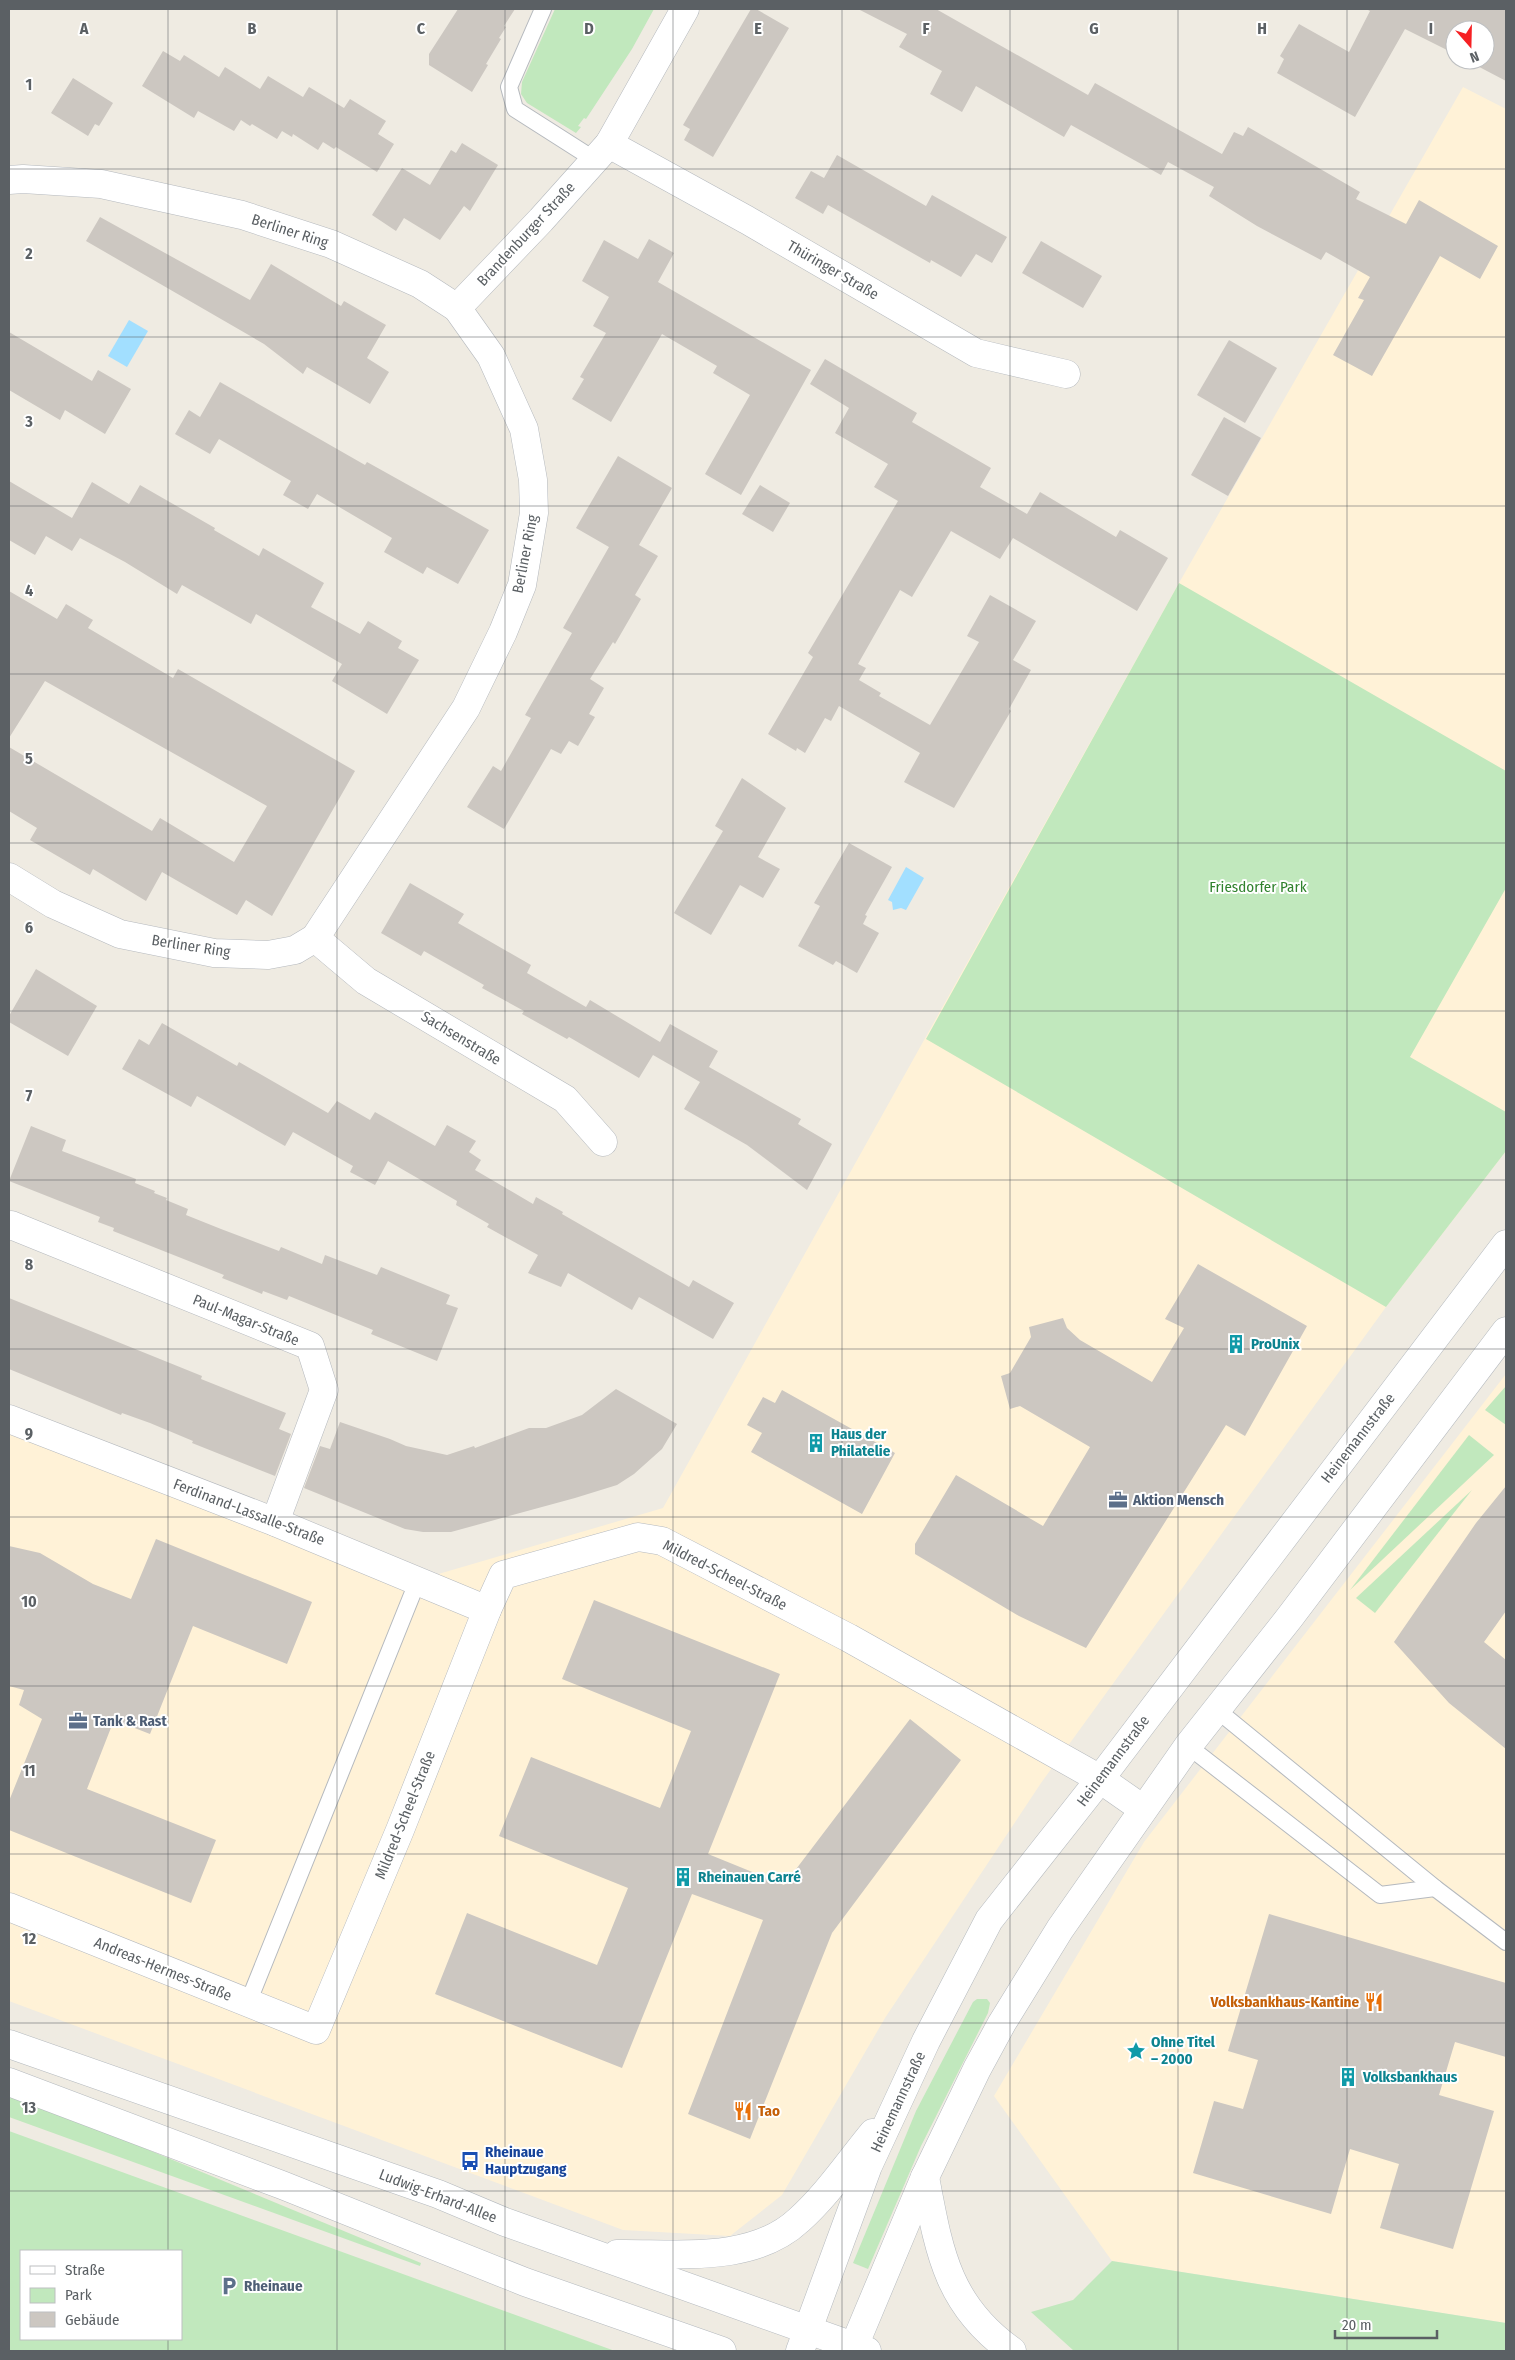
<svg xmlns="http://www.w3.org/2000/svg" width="1515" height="2360" font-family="'Fira Sans Condensed',sans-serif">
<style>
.commercial{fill:#fff2d7}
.green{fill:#c1e8bd;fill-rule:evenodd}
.water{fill:#a2dfff}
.building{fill:#ccc7c1}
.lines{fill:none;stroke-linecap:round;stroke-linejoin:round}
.service-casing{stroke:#b5b9be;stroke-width:18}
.minor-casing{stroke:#b5b9be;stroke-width:29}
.secondary-casing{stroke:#b4b9be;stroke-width:29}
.service{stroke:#fff;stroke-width:16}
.minor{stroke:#fff;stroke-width:28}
.secondary{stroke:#fff;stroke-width:28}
.grid{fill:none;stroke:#5b6064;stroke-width:1;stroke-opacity:0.55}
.labels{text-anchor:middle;stroke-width:4;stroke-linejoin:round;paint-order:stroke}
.street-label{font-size:15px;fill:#5b6064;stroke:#fff}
.park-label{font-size:15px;fill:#30822d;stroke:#fff}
.culture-label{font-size:15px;font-weight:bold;fill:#0d838f;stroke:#fff;text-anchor:start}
.service-label{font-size:15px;font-weight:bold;fill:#4e5e75;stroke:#fff;text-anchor:start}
.food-label{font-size:15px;font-weight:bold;fill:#c56008;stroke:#fff;text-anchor:end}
.transit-label{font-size:15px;font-weight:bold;fill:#164399;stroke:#fff;text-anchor:start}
.grid-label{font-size:16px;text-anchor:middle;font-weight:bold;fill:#5b6064;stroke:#fff;stroke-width:4;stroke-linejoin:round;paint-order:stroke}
</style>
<rect width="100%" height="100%" fill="#efebe2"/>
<!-- commercial -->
<g class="commercial">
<path d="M 1463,87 L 1506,109 L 1506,1151 L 1386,1307 L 1041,1783 L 885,2018 L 782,2195 L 730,2236 L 623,2230 L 9,2001 L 9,1409 L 418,1580 L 663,1508 L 1179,583 Z"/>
<path d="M 1506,1374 L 1506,2323 L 1112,2261 L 994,2096 L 1144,1842 Z"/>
</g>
<!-- green -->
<g class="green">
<path d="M 555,9 L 654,9 L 632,49 L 586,119 L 584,118 L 578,126 L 581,127 L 576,133 L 527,103 L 521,94 L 522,82 Z"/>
<path d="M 1179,583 L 1506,771 L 1506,888 L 1410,1057 L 1506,1112 L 1506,1151 L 1386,1307 L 926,1039 Z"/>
<path d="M 1506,1386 L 1506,1425 L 1485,1410 Z"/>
<path d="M 1469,1435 L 1494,1455 L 1350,1590 Z"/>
<path d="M 1472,1490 L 1375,1613 L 1356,1598 Z"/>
<path d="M 977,1999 L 987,1999 L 990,2003 L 988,2013 L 921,2146 L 868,2269 L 853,2263 L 916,2111 L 973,2002 Z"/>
<path d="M 9,2092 L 421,2263 L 420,2266 L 9,2117 Z"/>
<path d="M 9,2131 L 615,2351 L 9,2351 ZM 21,2251 L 181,2251 L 181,2339 L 21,2339 Z"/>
<path d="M 1112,2261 L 1506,2323 L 1506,2351 L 1074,2351 L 1031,2312 L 1073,2300 Z"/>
</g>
<!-- water -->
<g class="water">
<path d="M 129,320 L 148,331 L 127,367 L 108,356 Z"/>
<path d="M 906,867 L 924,878 L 906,910 L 901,908 L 893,910 L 892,902 L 888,900 Z"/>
</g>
<!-- building -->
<g class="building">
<path d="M 458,9 L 515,9 L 504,26 L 506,27 L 499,38 L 501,39 L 486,64 L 488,65 L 472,92 L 429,65 L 429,54 Z"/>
<path d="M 751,9 L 756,9 L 789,28 L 713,157 L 684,140 L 690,129 L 683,125 Z"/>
<path d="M 858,9 L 936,9 L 1088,95 L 1095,83 L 1222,154 L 1234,132 L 1243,136 L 1248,127 L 1360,192 L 1356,199 L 1406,224 L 1419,200 L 1498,246 L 1480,279 L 1440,256 L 1372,376 L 1333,355 L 1364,300 L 1358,298 L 1370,277 L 1326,252 L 1321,260 L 1257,226 L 1209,196 L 1214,187 L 1168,162 L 1161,175 L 1071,125 L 1064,137 L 976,86 L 962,112 L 930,94 L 942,71 L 899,47 L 907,34 Z"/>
<path d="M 1366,9 L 1506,9 L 1506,81 L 1466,60 L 1485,60 L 1485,30 L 1455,30 L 1455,54 L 1405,29 L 1355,117 L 1277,73 L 1284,59 L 1280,56 L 1299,24 L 1349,52 L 1370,11 Z"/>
<path d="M 163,51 L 180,61 L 184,55 L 219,77 L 225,67 L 260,89 L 268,76 L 303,97 L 309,87 L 344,108 L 350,99 L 386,121 L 378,134 L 394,144 L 377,172 L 336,147 L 334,149 L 323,142 L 318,150 L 293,134 L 292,137 L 282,131 L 277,139 L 252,124 L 250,126 L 241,120 L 234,131 L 198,111 L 194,118 L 142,86 Z"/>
<path d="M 73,78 L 113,103 L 99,126 L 95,124 L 88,136 L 51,113 Z"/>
<path d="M 462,143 L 498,165 L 470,211 L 464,206 L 440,240 L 404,218 L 396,231 L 372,215 L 402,168 L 430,185 L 451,150 L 456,153 Z"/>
<path d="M 837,155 L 926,206 L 932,195 L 1007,237 L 992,263 L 976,254 L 961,277 L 931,260 L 930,263 L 828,205 L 823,214 L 795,198 L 811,171 L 824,178 Z"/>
<path d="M 100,217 L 250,300 L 271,264 L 341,306 L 344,301 L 386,325 L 367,358 L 389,372 L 370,404 L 307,367 L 303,374 L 264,344 L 86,241 Z"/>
<path d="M 649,239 L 674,253 L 658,282 L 811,370 L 741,495 L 705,474 L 750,395 L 713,373 L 717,366 L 662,334 L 611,422 L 572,399 L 584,379 L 580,377 L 606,333 L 593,326 L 609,297 L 582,281 L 604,240 L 638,259 Z"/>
<path d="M 1041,241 L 1102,276 L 1083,308 L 1022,273 Z"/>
<path d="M 9,332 L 92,381 L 98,370 L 131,389 L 105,434 L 65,410 L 60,420 L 9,390 Z"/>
<path d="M 1229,340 L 1277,368 L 1245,423 L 1197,395 Z"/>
<path d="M 825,359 L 917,413 L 912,422 L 991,468 L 980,487 L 1027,514 L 1040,492 L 1116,537 L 1120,530 L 1168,558 L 1137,611 L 1013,538 L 1000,559 L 951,531 L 912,597 L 900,590 L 858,664 L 866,668 L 859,680 L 881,693 L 879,696 L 930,725 L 979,642 L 967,636 L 990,595 L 1036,621 L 1013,660 L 1031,670 L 1009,709 L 1011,711 L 954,808 L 904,782 L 920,753 L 839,706 L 831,721 L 825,718 L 805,753 L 797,748 L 796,751 L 768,734 L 813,657 L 808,653 L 898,501 L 874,487 L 888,464 L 835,433 L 849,408 L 810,384 Z"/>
<path d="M 220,382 L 365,465 L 367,462 L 489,530 L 458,584 L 427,567 L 423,574 L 384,552 L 392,538 L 317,494 L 308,509 L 283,495 L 291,481 L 219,439 L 210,454 L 175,434 L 189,410 L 200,417 Z"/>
<path d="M 1224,417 L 1261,438 L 1228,496 L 1191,475 Z"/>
<path d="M 618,456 L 672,488 L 639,545 L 658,556 L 635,595 L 641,599 L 615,644 L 613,642 L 590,679 L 604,688 L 589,714 L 595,717 L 578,746 L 569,741 L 561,754 L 551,749 L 504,829 L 467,807 L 493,766 L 501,771 L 531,718 L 525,715 L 572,633 L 563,628 L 609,547 L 576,528 Z"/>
<path d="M 9,481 L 72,518 L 92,482 L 129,504 L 140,485 L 215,528 L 214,530 L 259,556 L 263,548 L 324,583 L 311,607 L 360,634 L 368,621 L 402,641 L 398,648 L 419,660 L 387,714 L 332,681 L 342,664 L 256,614 L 251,624 L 182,585 L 177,594 L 125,562 L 80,538 L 72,551 L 46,536 L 35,555 L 9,540 Z"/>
<path d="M 760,485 L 790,503 L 773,532 L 742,514 Z"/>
<path d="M 9,591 L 57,619 L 66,604 L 93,620 L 88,628 L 173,678 L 178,669 L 355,771 L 272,916 L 246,900 L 237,915 L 162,872 L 146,901 L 93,869 L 90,875 L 30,840 L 37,828 L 9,811 L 9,747 L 152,831 L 160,818 L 234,862 L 267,806 L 45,681 L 9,738 Z"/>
<path d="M 742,778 L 786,808 L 758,857 L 780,869 L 763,898 L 740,885 L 711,935 L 674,913 L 723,831 L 715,826 Z"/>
<path d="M 849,843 L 892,867 L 865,915 L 867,916 L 863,924 L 879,933 L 857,973 L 836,961 L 833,965 L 798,946 L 820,906 L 814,903 Z"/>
<path d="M 410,883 L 464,914 L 458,923 L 531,965 L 527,973 L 586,1007 L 590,1000 L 660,1042 L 670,1024 L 718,1051 L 705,1074 L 709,1067 L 801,1119 L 798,1124 L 832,1144 L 807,1190 L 747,1145 L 684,1109 L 700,1082 L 653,1055 L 639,1078 L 569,1037 L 567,1039 L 522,1014 L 524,1011 L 482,988 L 484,985 L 424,951 L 421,956 L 381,933 Z"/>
<path d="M 36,969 L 97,1006 L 68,1056 L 9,1022 L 9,1016 Z"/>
<path d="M 162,1023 L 237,1066 L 239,1062 L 328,1113 L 337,1101 L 370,1120 L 375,1112 L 435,1146 L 447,1125 L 476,1141 L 469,1152 L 481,1160 L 475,1170 L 533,1204 L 536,1197 L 563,1212 L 562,1214 L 689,1287 L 693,1280 L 734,1303 L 713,1339 L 639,1297 L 632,1310 L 568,1273 L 561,1287 L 528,1273 L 538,1255 L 487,1227 L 489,1224 L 456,1205 L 457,1201 L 388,1161 L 375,1185 L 350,1172 L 353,1166 L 293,1132 L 285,1146 L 197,1096 L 191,1107 L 122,1069 L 139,1039 L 149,1045 Z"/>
<path d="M 31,1126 L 66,1140 L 62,1151 L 136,1179 L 135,1183 L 155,1191 L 154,1193 L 167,1198 L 166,1200 L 188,1209 L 186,1215 L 221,1229 L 279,1251 L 281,1247 L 322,1264 L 325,1255 L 377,1275 L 381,1267 L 450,1295 L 446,1304 L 458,1308 L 437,1361 L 371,1334 L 373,1330 L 289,1296 L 287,1300 L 263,1291 L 262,1294 L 222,1278 L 224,1275 L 113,1231 L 114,1228 L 98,1222 L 100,1217 L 9,1181 Z"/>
<path d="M 1198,1264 L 1307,1326 L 1245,1436 L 1226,1425 L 1086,1648 L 1019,1616 L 915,1554 L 915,1544 L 956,1475 L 1043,1526 L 1090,1447 L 1020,1406 L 1010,1409 L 1001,1376 L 1010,1373 L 1031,1337 L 1029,1327 L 1063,1318 L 1067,1328 L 1080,1340 L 1152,1382 L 1184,1328 L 1165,1319 Z"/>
<path d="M 9,1298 L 202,1376 L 201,1379 L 286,1413 L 279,1429 L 291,1434 L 275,1476 L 192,1443 L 193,1441 L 150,1423 L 122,1413 L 121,1415 L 9,1369 Z"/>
<path d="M 616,1389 L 677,1424 L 662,1449 L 634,1474 L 617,1485 L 575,1498 L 451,1532 L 423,1532 L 405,1529 L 304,1488 L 320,1446 L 330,1449 L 340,1422 L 390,1439 L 406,1446 L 447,1455 L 474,1446 L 475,1448 L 529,1428 L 546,1428 L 582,1415 Z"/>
<path d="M 782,1390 L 895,1453 L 862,1514 L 751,1452 L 762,1433 L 747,1425 L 763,1397 L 775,1403 Z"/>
<path d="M 1506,1486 L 1506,1611 L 1484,1642 L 1506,1660 L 1506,1749 L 1449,1703 L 1394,1642 L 1476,1523 Z"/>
<path d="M 156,1539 L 312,1602 L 287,1664 L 193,1626 L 150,1734 L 114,1720 L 87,1789 L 216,1840 L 191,1903 L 9,1830 L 9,1801 L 42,1719 L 19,1705 L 24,1690 L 9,1686 L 9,1546 L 40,1553 L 93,1584 L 131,1599 Z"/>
<path d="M 594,1600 L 780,1674 L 708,1854 L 784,1885 L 910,1719 L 961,1760 L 832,1933 L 750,2139 L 688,2114 L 763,1920 L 692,1894 L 622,2068 L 435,1994 L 467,1913 L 597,1965 L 628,1888 L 499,1836 L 531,1757 L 660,1808 L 691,1731 L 562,1679 Z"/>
<path d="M 1269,1914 L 1506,1983 L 1506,2057 L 1455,2042 L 1439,2095 L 1494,2111 L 1453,2249 L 1380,2228 L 1399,2164 L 1350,2149 L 1331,2214 L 1193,2173 L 1214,2101 L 1243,2109 L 1258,2060 L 1228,2051 Z"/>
</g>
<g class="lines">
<!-- service casing -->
<g class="service-casing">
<g id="service">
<path d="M 543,9 L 509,87 L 515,109 L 595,160"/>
<path d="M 1217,1710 L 1435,1888 L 1506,1942"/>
<path d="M 1188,1746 L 1380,1895 L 1435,1888"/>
<path d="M 248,2003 L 418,1580"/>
</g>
</g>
<!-- minor casing -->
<g class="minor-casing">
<g id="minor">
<path d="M 609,144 L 747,220 L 976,353 L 1066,374"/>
<path d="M 9,180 L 23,179 L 101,184 L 242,215 L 331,244 L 420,284 L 457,308 L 491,356 L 524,429 L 533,480 L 534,513 L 522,585 L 503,632 L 466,708 L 315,938 L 295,950 L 268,955 L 214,953 L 120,934 L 53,904 L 9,877"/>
<path d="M 457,308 L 541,220 L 609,144 L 685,9"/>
<path d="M 315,938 L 366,981 L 565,1099 L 603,1142"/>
<path d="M 9,1226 L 11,1225 L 310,1346 L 324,1390 L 275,1522"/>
<path d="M 9,1419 L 275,1522 L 487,1610"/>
<path d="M 9,1907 L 316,2030 L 400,1830 L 487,1610 L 503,1575 L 638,1537 L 662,1541 L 849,1638 L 1100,1779"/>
</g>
</g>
<!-- secondary casing -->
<g class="secondary-casing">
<g id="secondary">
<path d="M 1100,1779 L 1143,1809"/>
<path d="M 9,2044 L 438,2194 L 505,2222 L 867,2351"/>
<path d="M 9,2082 L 282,2185 L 525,2282 L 722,2351"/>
<path d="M 925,2177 C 939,2251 947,2305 1012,2351"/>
<path d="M 617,2254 C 676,2253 752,2264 799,2220 C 827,2195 849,2162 873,2133"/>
<path d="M 800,2351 L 868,2166 L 926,2041 L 989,1920 L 1100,1779 L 1506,1244"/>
<path d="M 852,2351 L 925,2177 L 977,2069 L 1002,2023 L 1060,1929 L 1188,1746 L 1290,1617 L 1506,1331"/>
</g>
</g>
<!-- service -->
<use href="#service" class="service"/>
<!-- minor -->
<use href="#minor" class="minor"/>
<!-- secondary -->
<use href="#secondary" class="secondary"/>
</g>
<!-- grid -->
<path class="grid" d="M 168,9 L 168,2251M 337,9 L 337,2351M 505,9 L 505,2351M 673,9 L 673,2351M 842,9 L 842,2351M 1010,9 L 1010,2351M 1178,9 L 1178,2351M 1347,9 L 1347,2351M 9,169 L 1506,169M 9,337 L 1506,337M 9,506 L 1506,506M 9,674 L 1506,674M 9,843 L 1506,843M 9,1011 L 1506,1011M 9,1180 L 1506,1180M 9,1349 L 1506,1349M 9,1517 L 1506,1517M 9,1686 L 1506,1686M 9,1854 L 1506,1854M 9,2023 L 1506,2023M 9,2191 L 1506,2191M 168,2339 L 168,2351"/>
<!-- icons -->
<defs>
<g id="building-bare" transform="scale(1.5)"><path d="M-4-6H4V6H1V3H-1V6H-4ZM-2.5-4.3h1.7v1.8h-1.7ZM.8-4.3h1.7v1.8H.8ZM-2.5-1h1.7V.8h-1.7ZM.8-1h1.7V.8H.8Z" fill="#0f9aa8" stroke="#fff" stroke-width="2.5" paint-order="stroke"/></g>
<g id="office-bare" transform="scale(1.5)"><path d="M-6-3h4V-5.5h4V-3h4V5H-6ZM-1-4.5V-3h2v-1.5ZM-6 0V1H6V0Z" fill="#5c6f8a" stroke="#fff" stroke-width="2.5" paint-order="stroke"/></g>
<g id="restaurant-bare" transform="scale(1.5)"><path d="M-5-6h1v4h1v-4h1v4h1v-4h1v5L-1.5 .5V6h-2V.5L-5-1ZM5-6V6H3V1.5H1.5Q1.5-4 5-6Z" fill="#e8710a" stroke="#fff" stroke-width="2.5" paint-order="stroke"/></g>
<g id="sight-bare" transform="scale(1.5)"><path d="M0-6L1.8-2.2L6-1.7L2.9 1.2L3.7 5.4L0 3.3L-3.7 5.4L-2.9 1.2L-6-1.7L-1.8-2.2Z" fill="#0f9aa8" stroke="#fff" stroke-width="2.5" paint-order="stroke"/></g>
<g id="bus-bare" transform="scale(1.5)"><path d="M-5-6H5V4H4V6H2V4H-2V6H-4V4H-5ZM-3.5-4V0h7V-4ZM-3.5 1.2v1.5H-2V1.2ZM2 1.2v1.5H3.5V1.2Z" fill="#1a4fb4" stroke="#fff" stroke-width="2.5" paint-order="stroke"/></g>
<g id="parking-bare" transform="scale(1.5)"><path d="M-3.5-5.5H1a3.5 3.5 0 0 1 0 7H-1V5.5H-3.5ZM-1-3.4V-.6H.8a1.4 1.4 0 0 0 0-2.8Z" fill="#5c6f8a" stroke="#fff" stroke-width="2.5" paint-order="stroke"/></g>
</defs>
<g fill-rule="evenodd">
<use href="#building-bare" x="1236" y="1344"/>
<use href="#building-bare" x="816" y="1443"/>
<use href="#office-bare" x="1118" y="1500"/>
<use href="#office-bare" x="78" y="1721"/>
<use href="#building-bare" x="683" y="1877"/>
<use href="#restaurant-bare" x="1374" y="2002"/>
<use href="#sight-bare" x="1136" y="2051"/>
<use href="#building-bare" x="1348" y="2077"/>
<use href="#restaurant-bare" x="743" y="2111"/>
<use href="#bus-bare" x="470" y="2161"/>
<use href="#parking-bare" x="229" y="2286"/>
</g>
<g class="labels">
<!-- street labels -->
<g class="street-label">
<text transform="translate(290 231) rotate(18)" y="5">Berliner Ring</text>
<text transform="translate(526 234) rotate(-47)" y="5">Brandenburger Straße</text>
<text transform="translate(833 270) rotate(30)" y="5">Thüringer Straße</text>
<text transform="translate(525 554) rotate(-79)" y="5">Berliner Ring</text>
<text transform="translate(191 946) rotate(9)" y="5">Berliner Ring</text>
<text transform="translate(461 1038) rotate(31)" y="5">Sachsenstraße</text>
<text transform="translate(246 1320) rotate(22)" y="5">Paul-Magar-Straße</text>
<text transform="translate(1358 1438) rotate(-52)" y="5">Heinemannstraße</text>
<text transform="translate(249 1512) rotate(21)" y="5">Ferdinand-Lassalle-Straße</text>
<text transform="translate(725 1575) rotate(27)" y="5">Mildred-Scheel-Straße</text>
<text transform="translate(1113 1761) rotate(-53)" y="5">Heinemannstraße</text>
<text transform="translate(405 1815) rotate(-68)" y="5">Mildred-Scheel-Straße</text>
<text transform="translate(163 1969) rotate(22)" y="5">Andreas-Hermes-Straße</text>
<text transform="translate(898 2102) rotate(-65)" y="5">Heinemannstraße</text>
<text transform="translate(438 2196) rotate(21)" y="5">Ludwig-Erhard-Allee</text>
</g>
<!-- park labels -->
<g class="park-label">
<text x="1258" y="892">Friesdorfer Park</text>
</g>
<!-- culture labels -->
<g class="culture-label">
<text x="1251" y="1349">ProUnix</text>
<text x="831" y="1439">Haus der<tspan x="831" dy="17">Philatelie</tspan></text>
<text x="698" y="1882">Rheinauen Carré</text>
<text x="1151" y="2047">Ohne Titel<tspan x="1151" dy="17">– 2000</tspan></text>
<text x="1363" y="2082">Volksbankhaus</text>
</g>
<!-- service labels -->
<g class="service-label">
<text x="1133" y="1505">Aktion Mensch</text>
<text x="93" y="1726">Tank &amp; Rast</text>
<text x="244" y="2291">Rheinaue</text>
</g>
<!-- food labels -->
<g class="food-label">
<text x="1359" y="2007">Volksbankhaus-Kantine</text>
<text x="758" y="2116" text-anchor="start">Tao</text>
</g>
<!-- transit labels -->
<g class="transit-label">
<text x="485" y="2157">Rheinaue<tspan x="485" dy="17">Hauptzugang</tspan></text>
</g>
</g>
<g class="grid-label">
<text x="84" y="34">A</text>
<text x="252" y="34">B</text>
<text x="421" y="34">C</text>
<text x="589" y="34">D</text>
<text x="758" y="34">E</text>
<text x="926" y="34">F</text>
<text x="1094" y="34">G</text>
<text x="1262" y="34">H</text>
<text x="1431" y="34">I</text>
<text x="29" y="90">1</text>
<text x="29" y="259">2</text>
<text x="29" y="427">3</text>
<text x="29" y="596">4</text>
<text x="29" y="764">5</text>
<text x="29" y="933">6</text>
<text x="29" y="1101">7</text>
<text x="29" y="1270">8</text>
<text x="29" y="1439">9</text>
<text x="29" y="1607">10</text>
<text x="29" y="1776">11</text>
<text x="29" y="1944">12</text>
<text x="29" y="2113">13</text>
</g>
<!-- border -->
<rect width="1515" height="2360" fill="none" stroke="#5b6064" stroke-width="20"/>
<!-- legend -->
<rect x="20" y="2250" width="162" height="90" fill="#ffffff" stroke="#bdbfc1"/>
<rect x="30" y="2266" width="25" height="8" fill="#ffffff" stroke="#bdbfc1"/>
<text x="65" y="2275" font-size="15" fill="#5b6064">Straße</text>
<rect x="30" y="2288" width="25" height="15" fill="#c1e8bd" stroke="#bdbfc1"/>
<text x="65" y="2300" font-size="15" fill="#5b6064">Park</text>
<rect x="30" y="2312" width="25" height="15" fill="#ccc7c1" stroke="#bdbfc1"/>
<text x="65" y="2325" font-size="15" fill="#5b6064">Gebäude</text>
<!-- north arrow -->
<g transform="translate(1470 45) rotate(160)"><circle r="24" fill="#ffffff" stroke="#bdbfc1"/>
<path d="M0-4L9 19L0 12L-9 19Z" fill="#f62124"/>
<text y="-8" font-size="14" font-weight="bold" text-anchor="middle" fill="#5b6064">N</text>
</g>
<!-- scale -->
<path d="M1335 2330v8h102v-8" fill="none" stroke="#5b6064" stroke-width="2.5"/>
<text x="1342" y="2330" font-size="15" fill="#5b6064" stroke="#ffffff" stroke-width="4" paint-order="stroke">20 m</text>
</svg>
